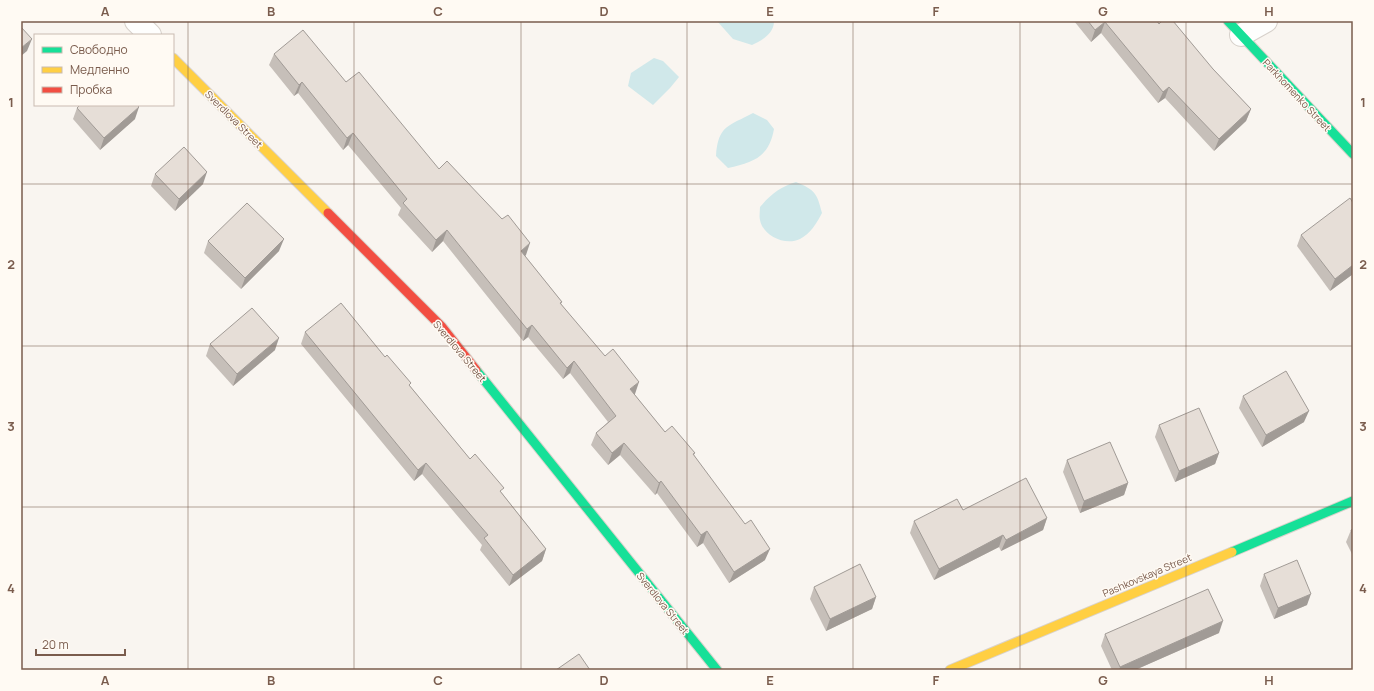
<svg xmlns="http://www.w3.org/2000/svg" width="1374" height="691" font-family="Manrope,sans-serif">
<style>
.water{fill:#d0e8ea}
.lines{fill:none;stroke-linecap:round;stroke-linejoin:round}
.street-casing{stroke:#d7d1cb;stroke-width:24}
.fast-casing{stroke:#d9d2cb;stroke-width:11}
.slow-casing{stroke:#d9d2cb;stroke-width:11}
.jam-casing{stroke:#d9d2cb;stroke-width:11}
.street{stroke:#fefefd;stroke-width:22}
.fast{stroke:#16e098;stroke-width:9}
.slow{stroke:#ffcf43;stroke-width:9}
.jam{stroke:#f24e42;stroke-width:9}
.wall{fill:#c6bfb9}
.shaded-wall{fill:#a19b96}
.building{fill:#e6ded7;stroke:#a19b96}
.grid{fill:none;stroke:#7a5c4d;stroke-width:1;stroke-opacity:0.55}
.labels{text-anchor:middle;stroke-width:3;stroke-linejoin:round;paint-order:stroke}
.street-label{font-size:10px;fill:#7a5c4d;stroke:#fffaf3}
.neatline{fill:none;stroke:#7a5c4d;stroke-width:1.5}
.grid-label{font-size:13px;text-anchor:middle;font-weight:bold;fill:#7a5c4d}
</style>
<rect width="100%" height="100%" fill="#f9f5f0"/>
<!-- water -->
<g class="water">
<path d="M 717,21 L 774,21 C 774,34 762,40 752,45 L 733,39 Z"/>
<path d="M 654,58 L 663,61 L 679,77 L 670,88 L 653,105 L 628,86 L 631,73 Z"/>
<path d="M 753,113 L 767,120 L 774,129 C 769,157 754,162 728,168 L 716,156 C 718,125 729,126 753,113 Z"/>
<path d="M 796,182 C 815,190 817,193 822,213 C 817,223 810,234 800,239 C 785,246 763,236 760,220 C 759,216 760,211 760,207 C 771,194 780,187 796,182 Z"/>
</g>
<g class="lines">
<!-- street casing -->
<g class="street-casing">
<g id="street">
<path d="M 136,21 L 150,35"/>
<path d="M 1241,35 L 1266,21"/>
</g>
</g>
<!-- fast casing -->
<g class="fast-casing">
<g id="fast">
<path d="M 1228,21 L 1353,154"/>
<path d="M 476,370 L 717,670"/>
<path d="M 1232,552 L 1353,501"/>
</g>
</g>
<!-- slow casing -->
<g class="slow-casing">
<g id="slow">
<path d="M 173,58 L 328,213"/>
<path d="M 950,670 L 1232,552"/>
</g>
</g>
<!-- jam casing -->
<g class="jam-casing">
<path id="jam" d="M 328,213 L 442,327 L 476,370"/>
</g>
<!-- street -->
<use href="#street" class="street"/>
<!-- fast -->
<use href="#fast" class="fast"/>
<!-- slow -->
<use href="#slow" class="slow"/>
<!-- jam -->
<use href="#jam" class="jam"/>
</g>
<!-- wall -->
<g class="wall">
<path d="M 1074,21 L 1157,21 L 1159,24 L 1213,69 L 1251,109 L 1246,121 L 1214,151 L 1165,98 L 1158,103 L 1101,33 L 1091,42 Z"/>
<path d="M 274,54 L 346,82 L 439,169 L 526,255 L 525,256 L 562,302 L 561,304 L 665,432 L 695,453 L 694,455 L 765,560 L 729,583 L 703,543 L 697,547 L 657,493 L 655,495 L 620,455 L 608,465 L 591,445 L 596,433 L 608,422 L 570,373 L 563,379 L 528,337 L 523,341 L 443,241 L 432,252 L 398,215 L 401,208 L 348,145 L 343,150 L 298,93 L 294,96 L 269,65 Z"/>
<path d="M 77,108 L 135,119 L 100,150 L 73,119 Z"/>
<path d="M 155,174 L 203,184 L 175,211 L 151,186 Z"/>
<path d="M 1353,203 L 1353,274 L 1330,291 L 1297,246 L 1301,235 Z"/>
<path d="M 208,241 L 279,251 L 241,289 L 204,253 Z"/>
<path d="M 305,332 L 410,386 L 470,459 L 502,493 L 546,549 L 542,561 L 509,586 L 480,550 L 482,545 L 422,474 L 414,481 L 301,344 Z"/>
<path d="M 210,344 L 275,350 L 233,386 L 206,356 Z"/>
<path d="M 1243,396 L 1304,422 L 1262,447 L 1239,408 Z"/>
<path d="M 1159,425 L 1219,453 L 1215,464 L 1175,482 L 1155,437 Z"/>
<path d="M 1067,460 L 1128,483 L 1124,495 L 1080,513 L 1063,472 Z"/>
<path d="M 963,510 L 1047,518 L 1043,530 L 1001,551 L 999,547 L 934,580 L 910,533 L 914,521 Z"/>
<path d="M 1353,529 L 1353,556 L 1346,542 L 1351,530 Z"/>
<path d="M 1264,574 L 1307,605 L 1274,619 L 1260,586 Z"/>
<path d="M 814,587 L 876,597 L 872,609 L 826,631 L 810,599 Z"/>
<path d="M 1219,633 L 1135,670 L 1112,670 L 1101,646 L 1105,634 Z"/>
</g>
<!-- shaded-wall -->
<g class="shaded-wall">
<path d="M 1105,22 L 1101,33 L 1091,42 L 1095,30 Z"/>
<path d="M 32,39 L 27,51 L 21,56 L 21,48 Z"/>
<path d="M 302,82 L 298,93 L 294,96 L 299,85 Z"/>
<path d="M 1169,87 L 1165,98 L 1158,103 L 1163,92 Z"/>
<path d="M 139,107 L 135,119 L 100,150 L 104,138 Z"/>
<path d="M 1251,109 L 1246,121 L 1214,151 L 1219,139 Z"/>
<path d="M 353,133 L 348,145 L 343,150 L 347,138 Z"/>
<path d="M 207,172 L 203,184 L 175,211 L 179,199 Z"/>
<path d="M 447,230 L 443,241 L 432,252 L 436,240 Z"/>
<path d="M 284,239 L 279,251 L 241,289 L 245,278 Z"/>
<path d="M 530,243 L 526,255 L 517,263 L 521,251 Z"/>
<path d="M 1353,265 L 1353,274 L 1330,291 L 1335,279 Z"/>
<path d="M 532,325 L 528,337 L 523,341 L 527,329 Z"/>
<path d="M 279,338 L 275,350 L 233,386 L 237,374 Z"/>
<path d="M 574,361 L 570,373 L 563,379 L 567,368 Z"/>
<path d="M 639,382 L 635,394 L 626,401 L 630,389 Z"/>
<path d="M 1309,411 L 1304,422 L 1262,447 L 1266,435 Z"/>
<path d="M 624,443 L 620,455 L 608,465 L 612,453 Z"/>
<path d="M 1219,453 L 1215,464 L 1175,482 L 1179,471 Z"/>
<path d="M 426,463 L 422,474 L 414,481 L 418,470 Z"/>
<path d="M 661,481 L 657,493 L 655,495 L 659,483 Z"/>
<path d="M 1128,483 L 1124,495 L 1080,513 L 1084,501 Z"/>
<path d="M 1047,518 L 1043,530 L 1001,551 L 1006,540 Z"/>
<path d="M 707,531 L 703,543 L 697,547 L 701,535 Z"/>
<path d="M 1003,535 L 999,547 L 934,580 L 939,569 Z"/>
<path d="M 546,549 L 542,561 L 509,586 L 513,575 Z"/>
<path d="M 770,549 L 765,560 L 729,583 L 734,572 Z"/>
<path d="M 1311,594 L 1307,605 L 1274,619 L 1278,608 Z"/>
<path d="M 876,597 L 872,609 L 826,631 L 830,619 Z"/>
<path d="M 1223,621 L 1219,633 L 1135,670 L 1119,670 L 1120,667 Z"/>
</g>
<!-- building -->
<g class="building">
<path d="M 1088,21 L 1157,21 L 1159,24 L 1162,21 L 1173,21 L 1213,69 L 1251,109 L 1219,139 L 1169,87 L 1163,92 L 1105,22 L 1095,30 Z"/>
<path d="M 21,27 L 32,39 L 21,48 Z"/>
<path d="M 303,30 L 346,82 L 359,72 L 439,169 L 447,161 L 502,219 L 508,215 L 530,243 L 521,251 L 562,302 L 560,303 L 605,356 L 613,349 L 639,382 L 630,389 L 665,432 L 672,426 L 695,453 L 693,454 L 745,524 L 751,520 L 770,549 L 734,572 L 707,531 L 701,535 L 661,481 L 659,483 L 624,443 L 612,453 L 596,433 L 616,416 L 574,361 L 567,368 L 532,325 L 527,329 L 447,230 L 436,240 L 403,203 L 407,199 L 353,133 L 347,138 L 302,82 L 299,85 L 274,54 Z"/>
<path d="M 80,105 L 137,105 L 139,107 L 104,138 L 77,108 Z"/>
<path d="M 184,147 L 207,172 L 179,199 L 155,174 Z"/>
<path d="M 1350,198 L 1353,203 L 1353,265 L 1335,279 L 1301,235 Z"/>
<path d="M 247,203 L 284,239 L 245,278 L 208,241 Z"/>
<path d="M 341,303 L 385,357 L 387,355 L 411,383 L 409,385 L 470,459 L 475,454 L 504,488 L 500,491 L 546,549 L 513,575 L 484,538 L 488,535 L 426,463 L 418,470 L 305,332 Z"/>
<path d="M 252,308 L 279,338 L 237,374 L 210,344 Z"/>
<path d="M 1286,371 L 1309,411 L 1266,435 L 1243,396 Z"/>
<path d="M 1199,408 L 1219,453 L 1179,471 L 1159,425 Z"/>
<path d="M 1110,442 L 1128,483 L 1084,501 L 1067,460 Z"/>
<path d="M 1026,478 L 1047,518 L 1006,540 L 1003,535 L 939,569 L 914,521 L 957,499 L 963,510 Z"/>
<path d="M 1353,529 L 1353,535 L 1351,530 Z"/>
<path d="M 1297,560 L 1311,594 L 1278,608 L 1264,574 Z"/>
<path d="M 860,564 L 876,597 L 830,619 L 814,587 Z"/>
<path d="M 1208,589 L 1223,621 L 1120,667 L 1105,634 Z"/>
<path d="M 579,654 L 590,670 L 556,670 Z"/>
</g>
<!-- grid -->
<path class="grid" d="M 188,21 L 188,670M 354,21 L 354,670M 521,21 L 521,670M 687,21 L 687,670M 853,21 L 853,670M 1020,21 L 1020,670M 1186,21 L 1186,670M 21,184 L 1353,184M 21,346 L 1353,346M 21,507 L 1353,507"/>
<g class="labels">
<!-- street labels -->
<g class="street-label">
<text transform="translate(1297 95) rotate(47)" y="4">Parkhomenko Street</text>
<text transform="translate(234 119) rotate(45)" y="4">Sverdlova Street</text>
<text transform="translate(460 351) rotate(50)" y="4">Sverdlova Street</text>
<text transform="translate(1147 575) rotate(-23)" y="4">Pashkovskaya Street</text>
<text transform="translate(663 603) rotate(51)" y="4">Sverdlova Street</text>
</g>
</g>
<!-- border -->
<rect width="1374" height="691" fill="none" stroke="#fffaf3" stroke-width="44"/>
<!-- legend -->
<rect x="34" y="34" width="140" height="72" fill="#fffaf3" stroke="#cabbb1"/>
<rect x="42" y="47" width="20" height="6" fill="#16e098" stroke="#cabbb1"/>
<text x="70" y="54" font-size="12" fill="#7a5c4d">Свободно</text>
<rect x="42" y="67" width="20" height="6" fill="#ffcf43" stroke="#cabbb1"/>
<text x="70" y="74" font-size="12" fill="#7a5c4d">Медленно</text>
<rect x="42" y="87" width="20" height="6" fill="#f24e42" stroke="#cabbb1"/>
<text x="70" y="94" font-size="12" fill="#7a5c4d">Пробка</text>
<!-- scale -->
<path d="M36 649v6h89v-6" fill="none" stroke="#7a5c4d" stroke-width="2"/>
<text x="42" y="649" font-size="12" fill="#7a5c4d" stroke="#fffaf3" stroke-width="3" paint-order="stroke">20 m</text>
<rect x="22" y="22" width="1330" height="647" class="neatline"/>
<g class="grid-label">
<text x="105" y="16">A</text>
<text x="271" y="16">B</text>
<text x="438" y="16">C</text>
<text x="604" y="16">D</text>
<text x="770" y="16">E</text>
<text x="936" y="16">F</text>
<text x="1103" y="16">G</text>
<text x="1269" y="16">H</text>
<text x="11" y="107">1</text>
<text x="1363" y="107">1</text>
<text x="11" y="269">2</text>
<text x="1363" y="269">2</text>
<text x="11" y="431">3</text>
<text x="1363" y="431">3</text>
<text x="11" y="593">4</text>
<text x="1363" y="593">4</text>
<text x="105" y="685">A</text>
<text x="271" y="685">B</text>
<text x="438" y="685">C</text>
<text x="604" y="685">D</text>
<text x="770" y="685">E</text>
<text x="936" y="685">F</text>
<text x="1103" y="685">G</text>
<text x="1269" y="685">H</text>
</g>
</svg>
